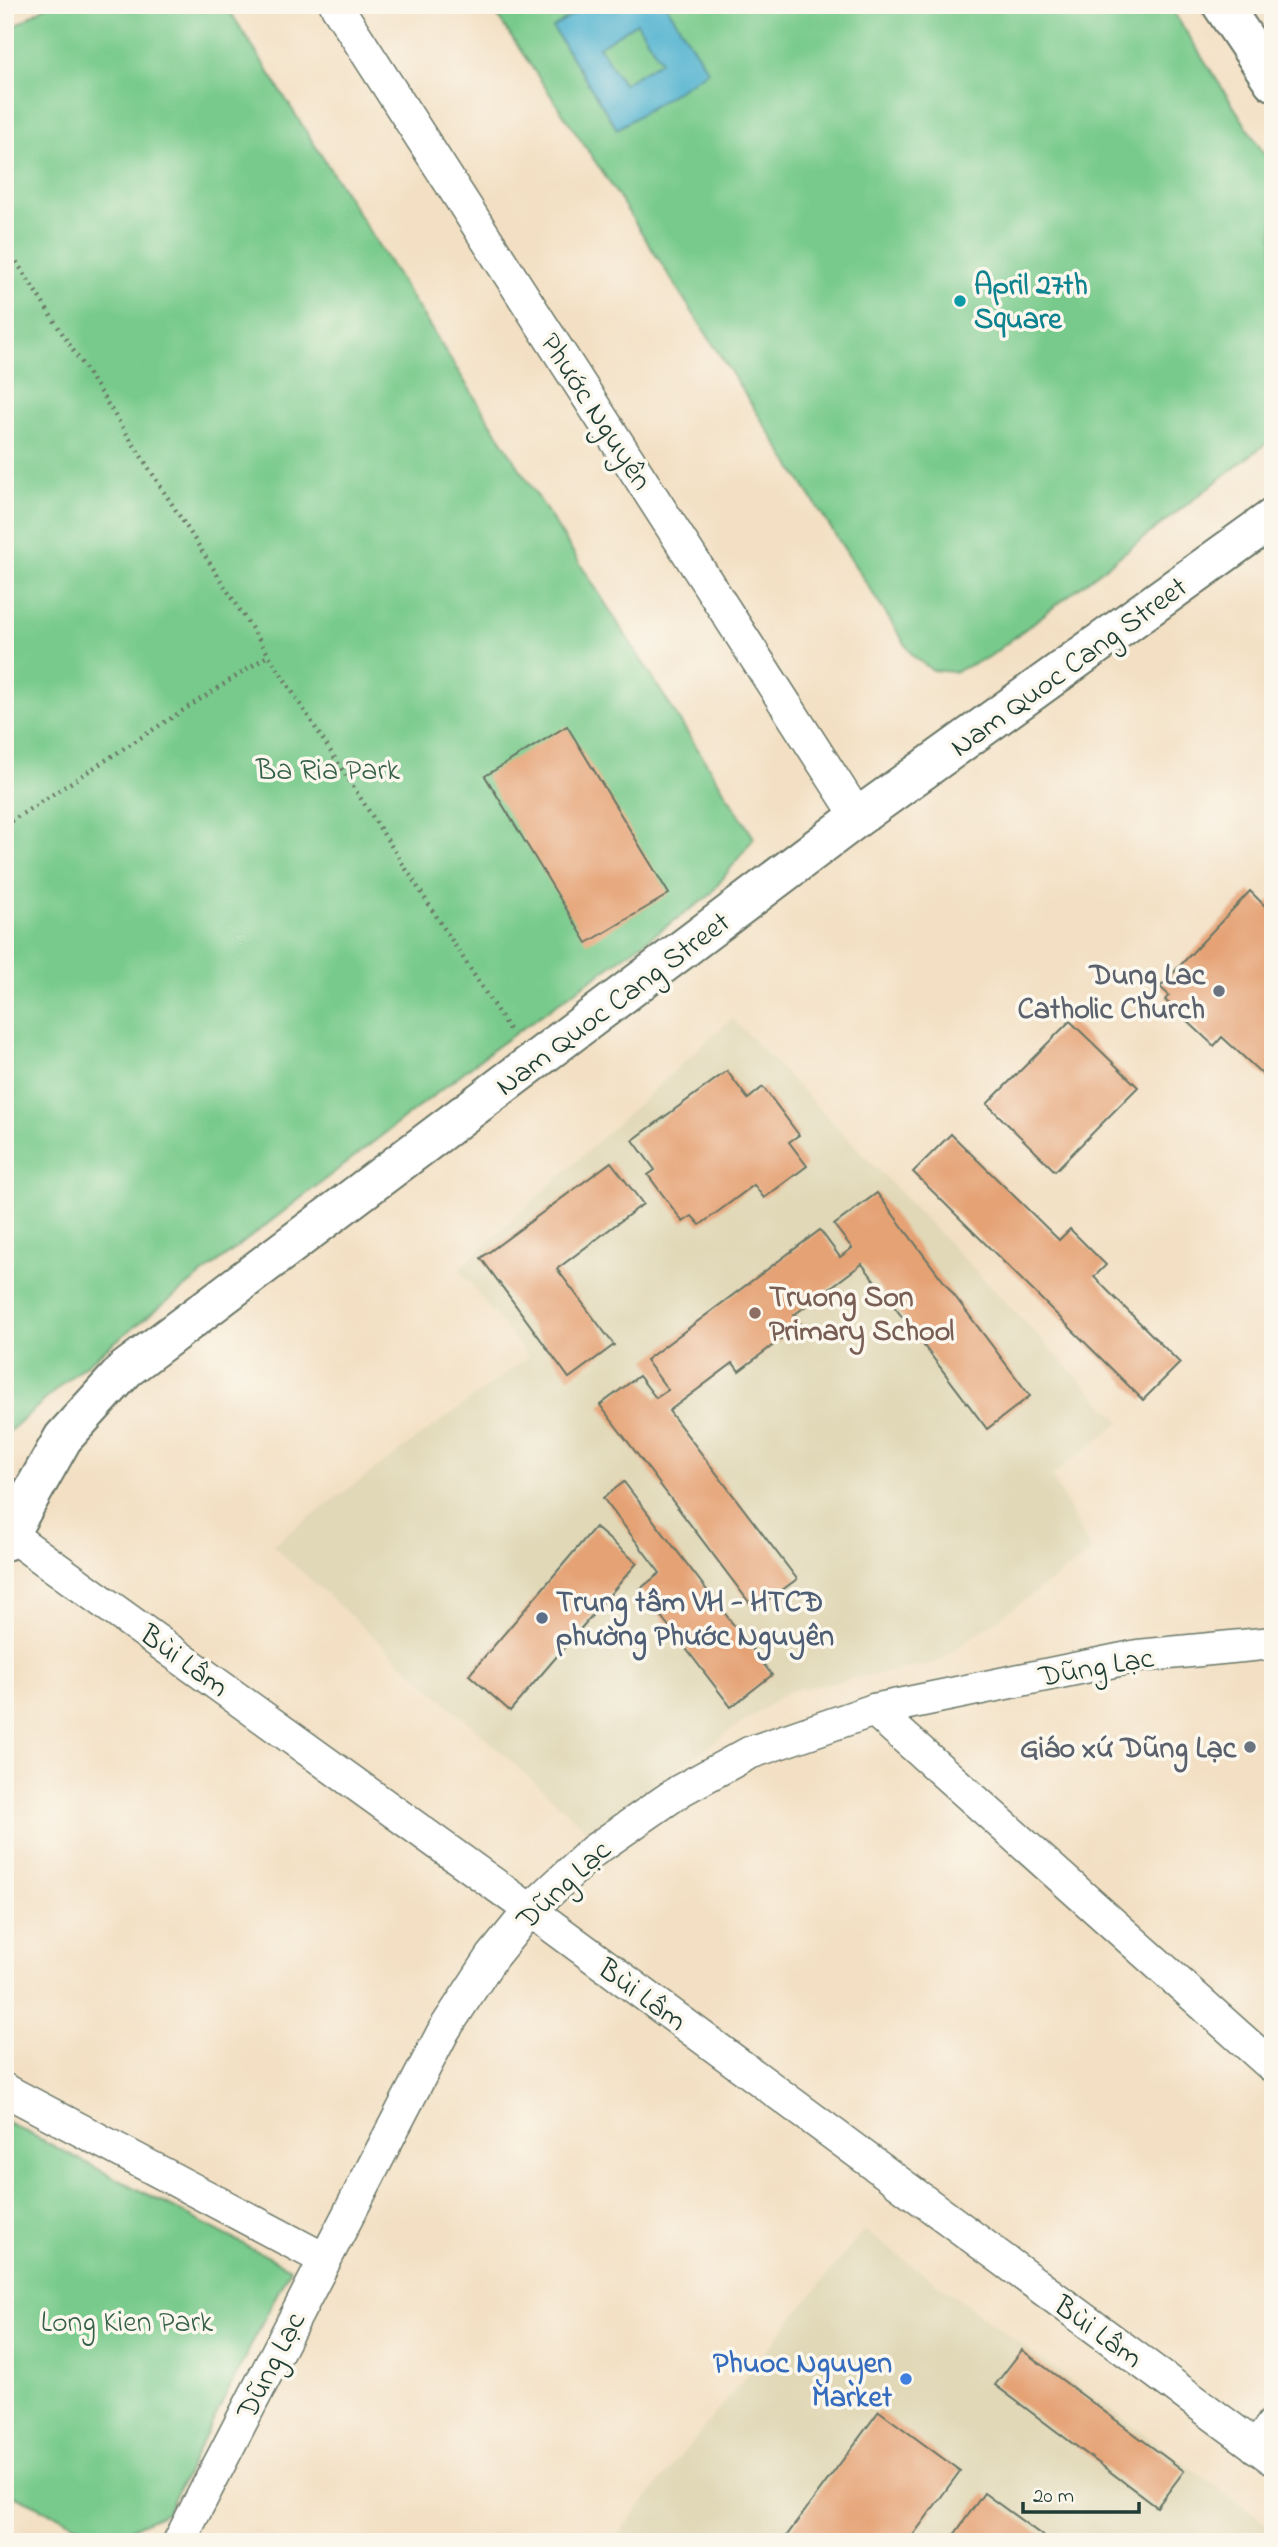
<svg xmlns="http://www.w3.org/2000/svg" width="1278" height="2547" font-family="'Indie Flower',sans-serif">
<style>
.built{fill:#e1d8b7}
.green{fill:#78ca8c;stroke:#4c8460;stroke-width:2}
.water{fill:#52b4d1;stroke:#387882;stroke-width:2;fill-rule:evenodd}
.building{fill:#e5a274}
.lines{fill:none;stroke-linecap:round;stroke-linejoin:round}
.street-casing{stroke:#697666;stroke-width:35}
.secondary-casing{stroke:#697666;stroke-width:42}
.path{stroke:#697666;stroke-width:4.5;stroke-dasharray:2 5;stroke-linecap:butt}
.street{stroke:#fff;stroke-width:32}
.secondary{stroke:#fff;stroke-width:38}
.culture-dot{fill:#0f9aa8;stroke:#fbf7ec;stroke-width:2.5}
.worship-dot{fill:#6b7280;stroke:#fbf7ec;stroke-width:2.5}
.education-dot{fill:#8d6e63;stroke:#fbf7ec;stroke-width:2.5}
.service-dot{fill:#5c6f8a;stroke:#fbf7ec;stroke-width:2.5}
.shop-dot{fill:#3f7fe0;stroke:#fbf7ec;stroke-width:2.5}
.labels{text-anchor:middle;stroke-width:7;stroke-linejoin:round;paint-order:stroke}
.culture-label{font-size:30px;font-weight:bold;fill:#0d838f;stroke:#fbf7ec;text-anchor:start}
.street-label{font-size:30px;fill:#1f3d34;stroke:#fbf7ec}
.park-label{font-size:30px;fill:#35604a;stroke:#fbf7ec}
.worship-label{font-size:30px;font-weight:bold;fill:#5b616d;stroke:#fbf7ec;text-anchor:end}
.education-label{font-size:30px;font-weight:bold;fill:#785e54;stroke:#fbf7ec;text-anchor:start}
.service-label{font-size:30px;font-weight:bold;fill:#4e5e75;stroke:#fbf7ec;text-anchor:start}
.shop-label{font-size:30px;font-weight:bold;fill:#366cbe;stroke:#fbf7ec;text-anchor:end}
</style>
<rect width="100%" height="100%" fill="#fbf7ec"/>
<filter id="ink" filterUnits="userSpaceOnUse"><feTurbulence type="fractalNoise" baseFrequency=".0143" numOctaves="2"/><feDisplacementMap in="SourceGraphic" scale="14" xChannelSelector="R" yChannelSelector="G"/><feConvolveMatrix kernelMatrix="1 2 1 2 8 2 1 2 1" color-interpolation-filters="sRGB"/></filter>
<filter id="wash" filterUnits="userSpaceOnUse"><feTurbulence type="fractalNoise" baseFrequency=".00686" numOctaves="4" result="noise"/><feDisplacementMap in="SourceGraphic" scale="28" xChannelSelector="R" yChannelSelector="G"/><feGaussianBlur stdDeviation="1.57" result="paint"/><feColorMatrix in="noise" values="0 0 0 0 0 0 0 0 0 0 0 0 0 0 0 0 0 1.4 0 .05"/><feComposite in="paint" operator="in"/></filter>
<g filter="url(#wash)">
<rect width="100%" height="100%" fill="#f3e0c4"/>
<!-- built -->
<g class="built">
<path d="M 732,1018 L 1121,1422 L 1052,1476 L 1092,1552 L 936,1663 L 789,1691 L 587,1830 L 272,1545 L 528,1357 L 459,1269 Z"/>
<path d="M 864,2230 L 1273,2528 L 1273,2542 L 613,2540 Z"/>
</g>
<!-- green -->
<g class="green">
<path d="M 48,5 L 226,5 L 754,838 L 709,896 L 496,1047 L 80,1369 L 5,1435 L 5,33 Z"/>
<path d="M 490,5 L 1169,5 L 1273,168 L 1273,438 L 989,657 L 954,672 L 932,670 L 913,656 L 609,182 Z"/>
<path d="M 5,2121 L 290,2268 L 167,2512 L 108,2539 L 5,2491 Z"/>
</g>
<!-- water -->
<path class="water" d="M 588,5 L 666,5 L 708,71 L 617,129 L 553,28 ZM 637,23 L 661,61 L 623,84 L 599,47 Z"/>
<g id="blocks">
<!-- building -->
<g class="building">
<path d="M 567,726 L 669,894 L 587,943 L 485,776 Z"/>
<path d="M 1250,891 L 1265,906 L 1273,898 L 1273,1084 L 1222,1037 L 1214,1046 L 1165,1000 L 1169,995 L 1160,987 Z"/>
<path d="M 1070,1021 L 1138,1087 L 1055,1171 L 987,1104 Z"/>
<path d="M 727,1071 L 748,1099 L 763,1087 L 799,1135 L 789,1142 L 807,1166 L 764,1198 L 754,1185 L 700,1225 L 692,1216 L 683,1222 L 648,1175 L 655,1170 L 633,1140 Z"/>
<path d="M 951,1134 L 1059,1240 L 1070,1229 L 1106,1265 L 1094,1277 L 1180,1363 L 1143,1400 L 913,1172 Z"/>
<path d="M 611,1162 L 643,1204 L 557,1269 L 614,1345 L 569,1378 L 481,1258 Z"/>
<path d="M 877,1193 L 1030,1396 L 987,1429 L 862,1264 L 794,1315 L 801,1324 L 739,1371 L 733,1363 L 669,1411 L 797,1579 L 755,1610 L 600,1405 L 639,1376 L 656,1398 L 668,1390 L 646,1360 L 820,1230 L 840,1257 L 852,1248 L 834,1225 Z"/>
<path d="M 624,1482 L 772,1675 L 731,1707 L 640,1589 L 660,1573 L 603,1498 Z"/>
<path d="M 595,1527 L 637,1563 L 510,1711 L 469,1675 Z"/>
<path d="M 1022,2350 L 1184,2471 L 1157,2507 L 995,2385 Z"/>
<path d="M 879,2411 L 960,2471 L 908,2542 L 782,2542 Z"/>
<path d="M 984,2493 L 1051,2542 L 949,2542 Z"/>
</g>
</g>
</g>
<g filter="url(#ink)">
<use href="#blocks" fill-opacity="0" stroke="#697666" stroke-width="2"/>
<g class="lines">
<!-- street casing -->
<g class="street-casing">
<g id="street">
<path d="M 336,5 L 858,817"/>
<path d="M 9,1534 L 530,1910 L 1273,2459"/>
<path d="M 874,1710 L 1273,2067"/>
<path d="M 5,2090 L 324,2259"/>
<path d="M 1256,2447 L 1273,2424"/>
<path d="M 179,2542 L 444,2030 L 492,1957 L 530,1910 L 593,1851 L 681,1790 L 749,1753 L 874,1710 L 1138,1656 L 1273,1643"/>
</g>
</g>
<!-- secondary casing -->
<g class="secondary-casing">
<g id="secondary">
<path d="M 1222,5 L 1273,81"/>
<path d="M 5,1541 L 63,1438 L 126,1369 L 858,817 L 1273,518"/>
</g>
</g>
<!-- path -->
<g class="path">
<path d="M 5,244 L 510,1031"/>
<path d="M 5,825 L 269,655"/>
</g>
<!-- street -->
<use href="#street" class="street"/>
<!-- secondary -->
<use href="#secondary" class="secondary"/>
</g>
</g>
<!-- markers -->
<circle class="culture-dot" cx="960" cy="301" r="7"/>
<g class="worship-dot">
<circle cx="1219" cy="991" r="7"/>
<circle cx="1250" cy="1747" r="7"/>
</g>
<circle class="education-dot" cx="755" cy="1313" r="7"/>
<circle class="service-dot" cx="542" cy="1618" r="7"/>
<circle class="shop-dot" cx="906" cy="2379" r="7"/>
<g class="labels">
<!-- culture labels -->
<g class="culture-label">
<text x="974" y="294">April 27th<tspan x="974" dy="34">Square</tspan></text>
</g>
<!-- street labels -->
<g class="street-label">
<text transform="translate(597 411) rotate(57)" y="10">Phước Nguyên</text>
<text transform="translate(1068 666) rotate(-36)" y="10">Nam Quoc Cang Street</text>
<text transform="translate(612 1003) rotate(-37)" y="10">Nam Quoc Cang Street</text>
<text transform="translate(185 1660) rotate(36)" y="10">Bùi Lâm</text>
<text transform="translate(1096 1666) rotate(-10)" y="10">Dũng Lạc</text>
<text transform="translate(563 1884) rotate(-43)" y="10">Dũng Lạc</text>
<text transform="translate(643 1994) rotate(36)" y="10">Bùi Lâm</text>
<text transform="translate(1099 2331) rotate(36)" y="10">Bùi Lâm</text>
<text transform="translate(270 2365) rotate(-63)" y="10">Dũng Lạc</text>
</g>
<!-- park labels -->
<g class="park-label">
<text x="328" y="779">Ba Ria Park</text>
<text x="127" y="2331">Long Kien Park</text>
</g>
<!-- worship labels -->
<g class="worship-label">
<text x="1205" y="984">Dung Lac<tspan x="1205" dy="34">Catholic Church</tspan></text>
<text x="1236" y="1757">Giáo xứ Dũng Lạc</text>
</g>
<!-- education labels -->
<g class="education-label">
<text x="769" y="1306">Truong Son<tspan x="769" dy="34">Primary School</tspan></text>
</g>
<!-- service labels -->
<g class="service-label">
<text x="556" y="1611">Trung tâm VH - HTCĐ<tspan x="556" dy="34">phường Phước Nguyên</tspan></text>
</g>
<!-- shop labels -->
<g class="shop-label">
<text x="892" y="2372">Phuoc Nguyen<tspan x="892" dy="34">Market</tspan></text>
</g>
</g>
<!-- margin -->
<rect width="1278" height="2547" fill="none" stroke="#fbf7ec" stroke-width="28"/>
<!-- scale -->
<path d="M1023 2502v10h116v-10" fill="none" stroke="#1f3d34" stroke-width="3.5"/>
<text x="1033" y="2502" font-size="21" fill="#1f3d34" stroke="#fbf7ec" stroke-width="5" paint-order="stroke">20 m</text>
</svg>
